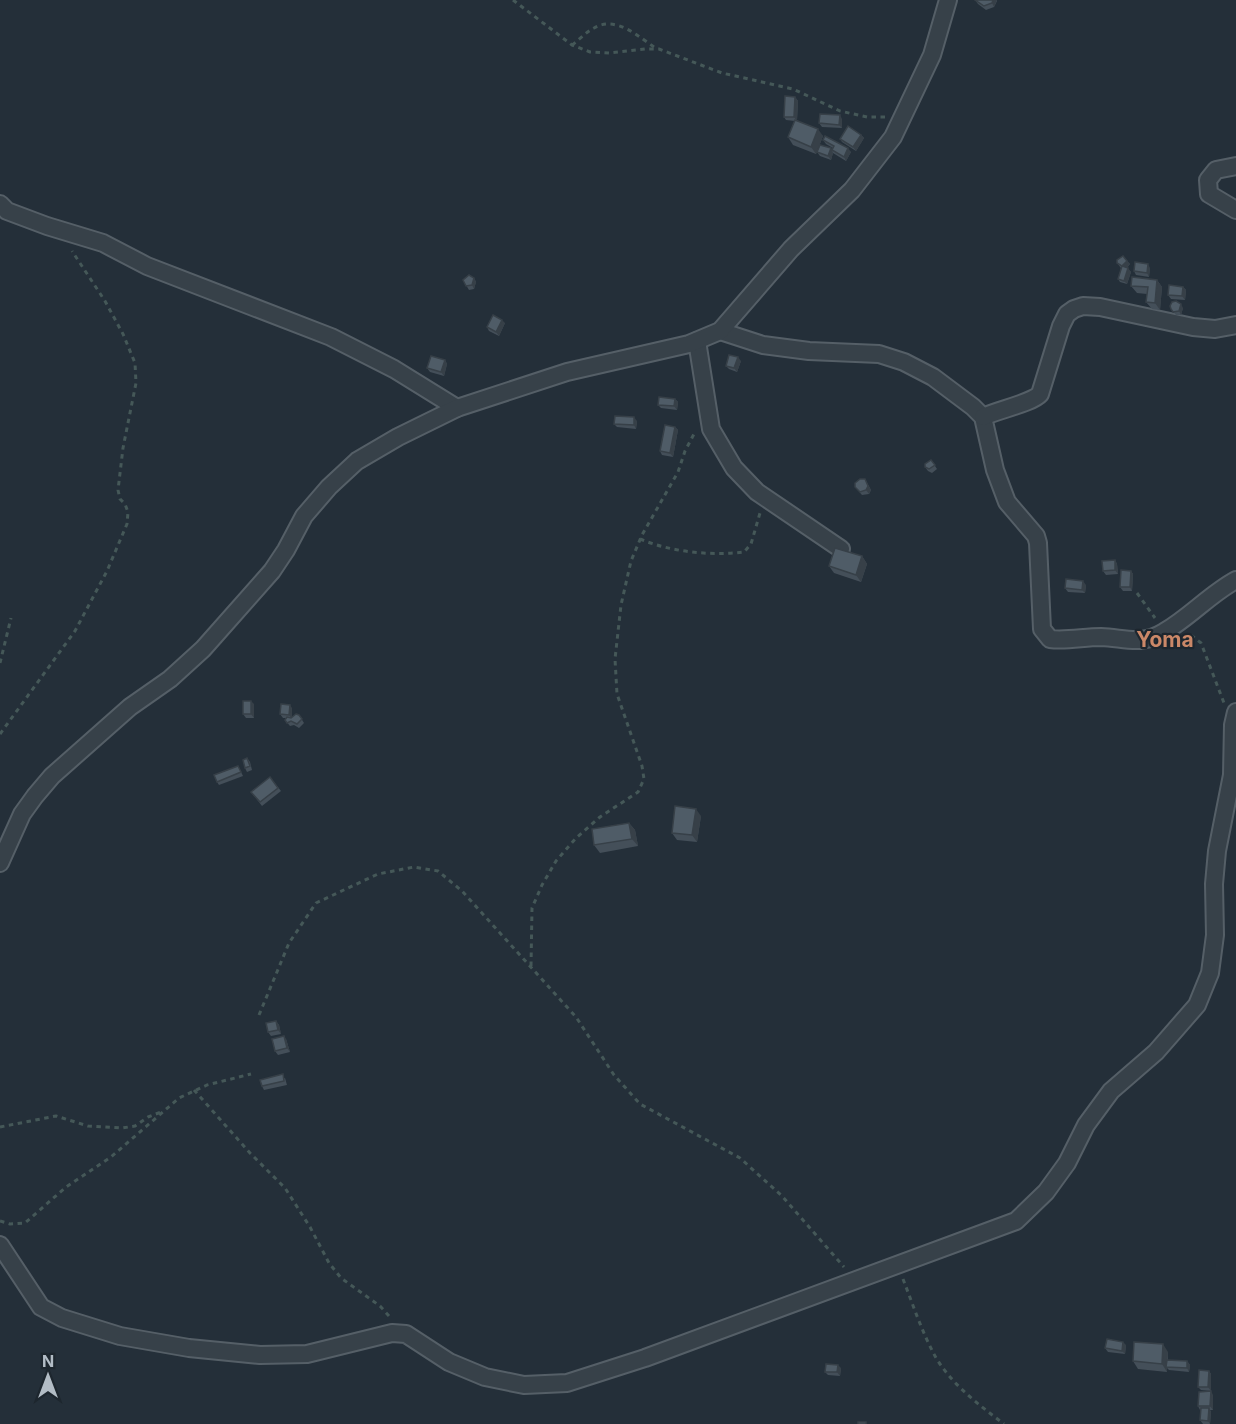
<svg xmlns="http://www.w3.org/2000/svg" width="1236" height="1424" font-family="Inter,sans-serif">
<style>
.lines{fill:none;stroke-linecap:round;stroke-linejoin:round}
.minor-casing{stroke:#555f67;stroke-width:20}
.path{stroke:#455858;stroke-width:3;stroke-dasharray:4.5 4.5;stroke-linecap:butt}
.minor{stroke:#374149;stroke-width:16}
.wall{fill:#444f59}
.shaded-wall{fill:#374048}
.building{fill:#4f5c67;stroke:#374048;stroke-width:1.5}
.labels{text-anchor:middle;stroke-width:4.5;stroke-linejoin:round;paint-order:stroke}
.quarter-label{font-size:21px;font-weight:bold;fill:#cb8868;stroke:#1d262e}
</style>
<rect width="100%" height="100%" fill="#242f39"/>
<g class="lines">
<!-- minor casing -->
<g class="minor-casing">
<g id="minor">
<path d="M 1236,166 L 1216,170 L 1208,180 L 1209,194 L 1236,210"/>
<path d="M 0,204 L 7,211 L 47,226 L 103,243 L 147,266 L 331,337 L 394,369 L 457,408"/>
<path d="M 720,331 L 763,345 L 809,351 L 879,354 L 904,362 L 933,377 L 973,407 L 983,417 L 995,470 L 1007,502 L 1036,536 L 1038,543 L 1042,629 L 1050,639 C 1067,641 1084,637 1101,637 C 1125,638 1141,646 1164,632 C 1190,617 1210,594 1236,580"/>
<path d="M 697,341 L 711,429 L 734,468 L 757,492 L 841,549"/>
<path d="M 983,417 C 997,410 1032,403 1040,394 L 1061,326 L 1067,314 L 1074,309 L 1083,306 L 1100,307 L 1193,327 L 1215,329 L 1236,325"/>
<path d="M 0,863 L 22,814 L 35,796 L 52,776 L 130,707 L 170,679 L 203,649 L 272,571 L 286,550 L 304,516 L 329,487 L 357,461 L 398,437 L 457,408 L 567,372 L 689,344 L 720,331 L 791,249 L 852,190 L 893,137 L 932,55 L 948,0"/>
<path d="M 0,1245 L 41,1307 L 62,1318 L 120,1336 L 189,1348 L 260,1355 L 307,1354 L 392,1333 L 406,1334 L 449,1362 L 485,1377 L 524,1385 L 567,1383 L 645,1358 L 1016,1221 L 1046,1192 L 1067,1163 L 1086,1125 L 1111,1091 L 1156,1052 L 1197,1005 L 1210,973 L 1215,935 L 1214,884 L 1217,851 L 1232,775 L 1233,725 L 1236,712"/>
</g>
</g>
<!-- path -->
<g class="path">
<path d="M 513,0 L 572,45 L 590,52 L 609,53 L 645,49 L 659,49 L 722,73 L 793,89 L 840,111 L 867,117 L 886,117"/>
<path d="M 572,45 C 579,40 586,32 594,28 C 616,15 639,37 657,49"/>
<path d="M 640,539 C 671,552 710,556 744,552 L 751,544 L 760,513"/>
<path d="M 1137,593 L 1155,618"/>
<path d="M 1191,635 L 1201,643 L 1224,703"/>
<path d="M 0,663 L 11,618"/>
<path d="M 0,734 L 75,631 L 107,571 L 127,524 L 128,512 L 125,504 L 120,499 L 118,490 L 123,448 L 136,383 L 135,363 L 123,334 L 105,301 L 72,251"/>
<path d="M 531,966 L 532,908 L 542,885 L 556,861 L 576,838 L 600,817 L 638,792 L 644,779 L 642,766 L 617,694 L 615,659 L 621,605 L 631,561 L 642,535 L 678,472 L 685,451 L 695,432"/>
<path d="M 259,1015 L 289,943 L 316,903 L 378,874 L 414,867 L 438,871 L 462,891 L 576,1017 L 614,1075 L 640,1104 L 740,1158 L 782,1196 L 844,1267"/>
<path d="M 194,1090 L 250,1153 L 285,1188 L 310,1227 L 329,1263 L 341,1278 L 380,1306 L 389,1316"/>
<path d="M 0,1127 L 56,1116 L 88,1126 L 122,1128 L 135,1126 L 148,1117 L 161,1112"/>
<path d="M 0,1221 L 10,1224 L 25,1223 L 66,1187 L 111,1157 L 179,1098 L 207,1085 L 251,1074"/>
<path d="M 903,1279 C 913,1305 922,1332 935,1356 C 951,1384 979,1405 1004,1424"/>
</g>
<!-- minor -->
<use href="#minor" class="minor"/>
</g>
<!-- wall -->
<g class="wall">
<path d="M 975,0 L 997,0 L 997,1 L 994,7 L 986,10 L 978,4 Z"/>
<path d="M 795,97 L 798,101 L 797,120 L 823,136 L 816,154 L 793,145 L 788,137 L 795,121 L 786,120 L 784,117 Z"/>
<path d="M 842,119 L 842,128 L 822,127 L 819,123 Z"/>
<path d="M 861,135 L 864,138 L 856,151 L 842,142 L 840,139 Z"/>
<path d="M 823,140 L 851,152 L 846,161 L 833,153 L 831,160 L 820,156 L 817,152 L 831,148 L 832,150 L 833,148 L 826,144 Z"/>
<path d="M 1127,261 L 1130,264 L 1127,268 L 1131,272 L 1127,284 L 1120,282 L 1118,279 L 1121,268 L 1117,263 Z"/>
<path d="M 1150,268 L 1149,277 L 1136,275 L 1134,271 Z"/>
<path d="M 474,278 L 476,282 L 474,289 L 469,290 L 463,280 Z"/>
<path d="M 1157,280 L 1162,287 L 1160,310 L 1152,309 L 1146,302 L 1147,294 L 1137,293 L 1131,286 Z"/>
<path d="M 1183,287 L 1186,290 L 1185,300 L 1171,299 L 1168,295 Z"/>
<path d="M 1183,308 L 1181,315 L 1176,315 L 1171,309 Z"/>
<path d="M 505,323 L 499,336 L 489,331 L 487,327 Z"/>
<path d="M 445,360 L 447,364 L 444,376 L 430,372 L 427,368 Z"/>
<path d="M 741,361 L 737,372 L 729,369 L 726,366 Z"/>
<path d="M 675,399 L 678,402 L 677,410 L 661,408 L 658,405 Z"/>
<path d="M 637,421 L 636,429 L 617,427 L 614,424 Z"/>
<path d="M 675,427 L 678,430 L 673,457 L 662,455 L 660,451 Z"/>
<path d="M 931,460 L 937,469 L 932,473 L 928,471 L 925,467 Z"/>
<path d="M 865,479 L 871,490 L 869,494 L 862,495 L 855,487 Z"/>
<path d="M 862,556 L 867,564 L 861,582 L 834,573 L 829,566 Z"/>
<path d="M 1115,560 L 1117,564 L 1118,574 L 1106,575 L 1103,571 Z"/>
<path d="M 1131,571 L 1133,574 L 1132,591 L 1123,591 L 1120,587 Z"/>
<path d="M 1086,585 L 1085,593 L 1068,592 L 1065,588 Z"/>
<path d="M 254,704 L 254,718 L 246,718 L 243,714 Z"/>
<path d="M 292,708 L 292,717 L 299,715 L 304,723 L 299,728 L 294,725 L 290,726 L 285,720 L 286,718 L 283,718 L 280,714 Z"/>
<path d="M 247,758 L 250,762 L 252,770 L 247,772 L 245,768 Z"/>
<path d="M 238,766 L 243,776 L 219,785 L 217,782 Z"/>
<path d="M 270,777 L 281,791 L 262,806 L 251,792 Z"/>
<path d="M 701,816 L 697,842 L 677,840 L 672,833 Z"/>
<path d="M 629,823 L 635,830 L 638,846 L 600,853 L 594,845 Z"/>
<path d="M 276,1021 L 279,1025 L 281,1034 L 271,1036 L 268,1032 Z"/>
<path d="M 286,1039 L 290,1052 L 278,1055 L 275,1051 Z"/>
<path d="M 285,1078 L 287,1085 L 264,1090 L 262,1086 Z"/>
<path d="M 1126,1345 L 1125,1354 L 1108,1352 L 1105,1348 Z"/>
<path d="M 1168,1352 L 1168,1360 L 1187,1361 L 1190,1365 L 1189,1372 L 1169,1370 L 1167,1368 L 1167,1372 L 1138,1369 L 1133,1361 Z"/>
<path d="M 841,1368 L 840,1376 L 828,1375 L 825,1372 Z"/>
<path d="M 1209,1371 L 1211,1374 L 1211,1391 L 1201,1390 L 1198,1387 Z"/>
<path d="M 1213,1395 L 1213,1410 L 1210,1410 L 1211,1412 L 1210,1424 L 1203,1424 L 1200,1420 L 1200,1410 L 1198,1406 Z"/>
</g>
<!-- shaded-wall -->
<g class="shaded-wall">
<path d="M 993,0 L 997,0 L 994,7 L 992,3 Z"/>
<path d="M 795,97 L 798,101 L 797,121 L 794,117 Z"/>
<path d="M 840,115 L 842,119 L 842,128 L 839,125 Z"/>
<path d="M 818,129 L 823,136 L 816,154 L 811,147 Z"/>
<path d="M 861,135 L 864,138 L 856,151 L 853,147 Z"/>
<path d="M 831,148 L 833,153 L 831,160 L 828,156 Z"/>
<path d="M 848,148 L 851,152 L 846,161 L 844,157 Z"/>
<path d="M 1127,261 L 1130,264 L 1125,270 L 1122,266 Z"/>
<path d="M 1148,264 L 1150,268 L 1149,277 L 1147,273 Z"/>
<path d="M 1128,268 L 1131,272 L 1127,284 L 1124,281 Z"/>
<path d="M 474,278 L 476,282 L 474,289 L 472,285 Z"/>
<path d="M 1157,280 L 1162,287 L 1160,310 L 1155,303 Z"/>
<path d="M 1183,287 L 1186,290 L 1185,300 L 1182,296 Z"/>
<path d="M 1181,304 L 1183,308 L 1181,315 L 1179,311 Z"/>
<path d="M 502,320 L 505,323 L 499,336 L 496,332 Z"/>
<path d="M 738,357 L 741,361 L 737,372 L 734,368 Z"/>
<path d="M 445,360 L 447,364 L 444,376 L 441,372 Z"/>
<path d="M 675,399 L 678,402 L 677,410 L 674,406 Z"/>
<path d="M 634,417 L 637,421 L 636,429 L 634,425 Z"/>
<path d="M 675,427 L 678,430 L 673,457 L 670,453 Z"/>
<path d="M 865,479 L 871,490 L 869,494 L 866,490 Z"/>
<path d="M 862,556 L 867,564 L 861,582 L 856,575 Z"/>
<path d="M 1115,560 L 1117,564 L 1118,574 L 1115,570 Z"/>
<path d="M 1131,571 L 1133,574 L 1132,591 L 1130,587 Z"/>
<path d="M 1083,581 L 1086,585 L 1085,593 L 1082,590 Z"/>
<path d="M 251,701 L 254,704 L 254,718 L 251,714 Z"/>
<path d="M 290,705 L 292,708 L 292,719 L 289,715 Z"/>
<path d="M 696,809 L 701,816 L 697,842 L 692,835 Z"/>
<path d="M 629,823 L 635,830 L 638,846 L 632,839 Z"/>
<path d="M 276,1021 L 279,1025 L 281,1034 L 278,1030 Z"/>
<path d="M 284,1036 L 286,1039 L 290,1052 L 287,1048 Z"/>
<path d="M 1123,1342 L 1126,1345 L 1125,1354 L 1122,1351 Z"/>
<path d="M 1163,1344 L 1168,1352 L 1167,1372 L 1162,1364 Z"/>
<path d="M 1187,1361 L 1190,1365 L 1189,1372 L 1187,1368 Z"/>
<path d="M 838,1365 L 841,1368 L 840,1376 L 837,1372 Z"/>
<path d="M 1209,1371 L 1211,1374 L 1211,1391 L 1208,1387 Z"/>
<path d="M 1211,1391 L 1213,1395 L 1213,1410 L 1210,1406 Z"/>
<path d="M 1209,1408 L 1211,1412 L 1210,1424 L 1208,1421 Z"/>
</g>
<!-- building -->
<g class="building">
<path d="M 975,0 L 993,0 L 992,3 L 984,6 Z"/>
<path d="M 785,96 L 795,97 L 794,117 L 784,117 Z"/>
<path d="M 820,114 L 840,115 L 839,125 L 819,123 Z"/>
<path d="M 795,120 L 818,129 L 811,147 L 788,137 Z"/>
<path d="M 848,126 L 861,135 L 853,147 L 840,139 Z"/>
<path d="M 825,136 L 848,148 L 844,157 L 832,150 L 834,146 L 823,140 Z"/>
<path d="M 820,145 L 831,148 L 828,156 L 817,152 Z"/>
<path d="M 1123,256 L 1127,261 L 1122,266 L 1128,268 L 1124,281 L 1118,279 L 1122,266 L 1117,263 L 1117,260 Z"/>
<path d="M 1135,262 L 1148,264 L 1147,273 L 1134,271 Z"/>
<path d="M 469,275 L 474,278 L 472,285 L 466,286 L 463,280 Z"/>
<path d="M 1132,277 L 1157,280 L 1155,303 L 1146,302 L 1148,287 L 1131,286 Z"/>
<path d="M 1169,285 L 1183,287 L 1182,296 L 1168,295 Z"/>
<path d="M 1176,301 L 1181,304 L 1179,311 L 1173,312 L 1171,309 L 1170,306 L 1172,302 Z"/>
<path d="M 493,315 L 502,320 L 496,332 L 487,327 Z"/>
<path d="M 729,355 L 738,357 L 734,368 L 726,366 Z"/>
<path d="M 431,356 L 445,360 L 441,372 L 427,368 Z"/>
<path d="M 659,397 L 675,399 L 674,406 L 658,405 Z"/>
<path d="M 615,416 L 634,417 L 634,425 L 614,424 Z"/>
<path d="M 665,425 L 675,427 L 670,453 L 660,451 Z"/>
<path d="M 931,460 L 935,465 L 929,469 L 925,467 L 925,464 Z"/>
<path d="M 860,479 L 865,479 L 868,486 L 866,490 L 860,492 L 855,487 L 855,483 Z"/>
<path d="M 835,548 L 862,556 L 856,575 L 829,566 Z"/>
<path d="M 1115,560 L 1115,570 L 1103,571 L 1102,561 Z"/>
<path d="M 1121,570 L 1131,571 L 1130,587 L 1120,587 Z"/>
<path d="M 1066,579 L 1083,581 L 1082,590 L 1065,588 Z"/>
<rect x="243" y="701" width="8" height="13"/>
<path d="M 281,704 L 290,705 L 289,715 L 280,714 Z"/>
<path d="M 296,714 L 299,715 L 302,719 L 297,724 L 291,721 L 287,723 L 285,720 L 287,717 L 291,718 Z"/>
<path d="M 247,758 L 250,766 L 245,768 L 243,760 Z"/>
<path d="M 238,766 L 241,772 L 217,782 L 214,775 Z"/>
<path d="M 270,777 L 278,788 L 260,802 L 251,792 Z"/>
<path d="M 675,806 L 696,809 L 692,835 L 672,833 Z"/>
<path d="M 629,823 L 632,839 L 594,845 L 592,829 Z"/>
<path d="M 276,1021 L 278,1030 L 268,1032 L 266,1023 Z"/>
<path d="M 284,1036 L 287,1048 L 275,1051 L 272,1039 Z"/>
<path d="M 283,1074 L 284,1081 L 262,1086 L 260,1080 Z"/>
<path d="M 1107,1339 L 1123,1342 L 1122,1351 L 1105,1348 Z"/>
<path d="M 1134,1342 L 1163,1344 L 1162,1364 L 1133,1361 Z"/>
<path d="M 1167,1360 L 1187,1361 L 1187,1368 L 1166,1367 Z"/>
<path d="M 826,1364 L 838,1365 L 837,1372 L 825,1372 Z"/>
<path d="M 1199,1370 L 1209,1371 L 1208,1387 L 1198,1387 Z"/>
<path d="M 1211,1391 L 1210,1406 L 1198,1406 L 1199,1392 Z"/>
<path d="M 1201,1408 L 1209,1408 L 1208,1421 L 1200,1420 Z"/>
<rect x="858" y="1422" width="8" height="2"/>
</g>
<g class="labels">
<!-- quarter labels -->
<g class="quarter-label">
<text x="1165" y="647">Yoma</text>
</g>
</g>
<!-- north arrow -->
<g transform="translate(48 1376)" stroke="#1d262e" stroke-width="4.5" paint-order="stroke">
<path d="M0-4.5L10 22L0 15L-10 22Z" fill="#b2bcc5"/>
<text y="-9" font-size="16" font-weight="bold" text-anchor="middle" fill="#b2bcc5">N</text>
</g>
</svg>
